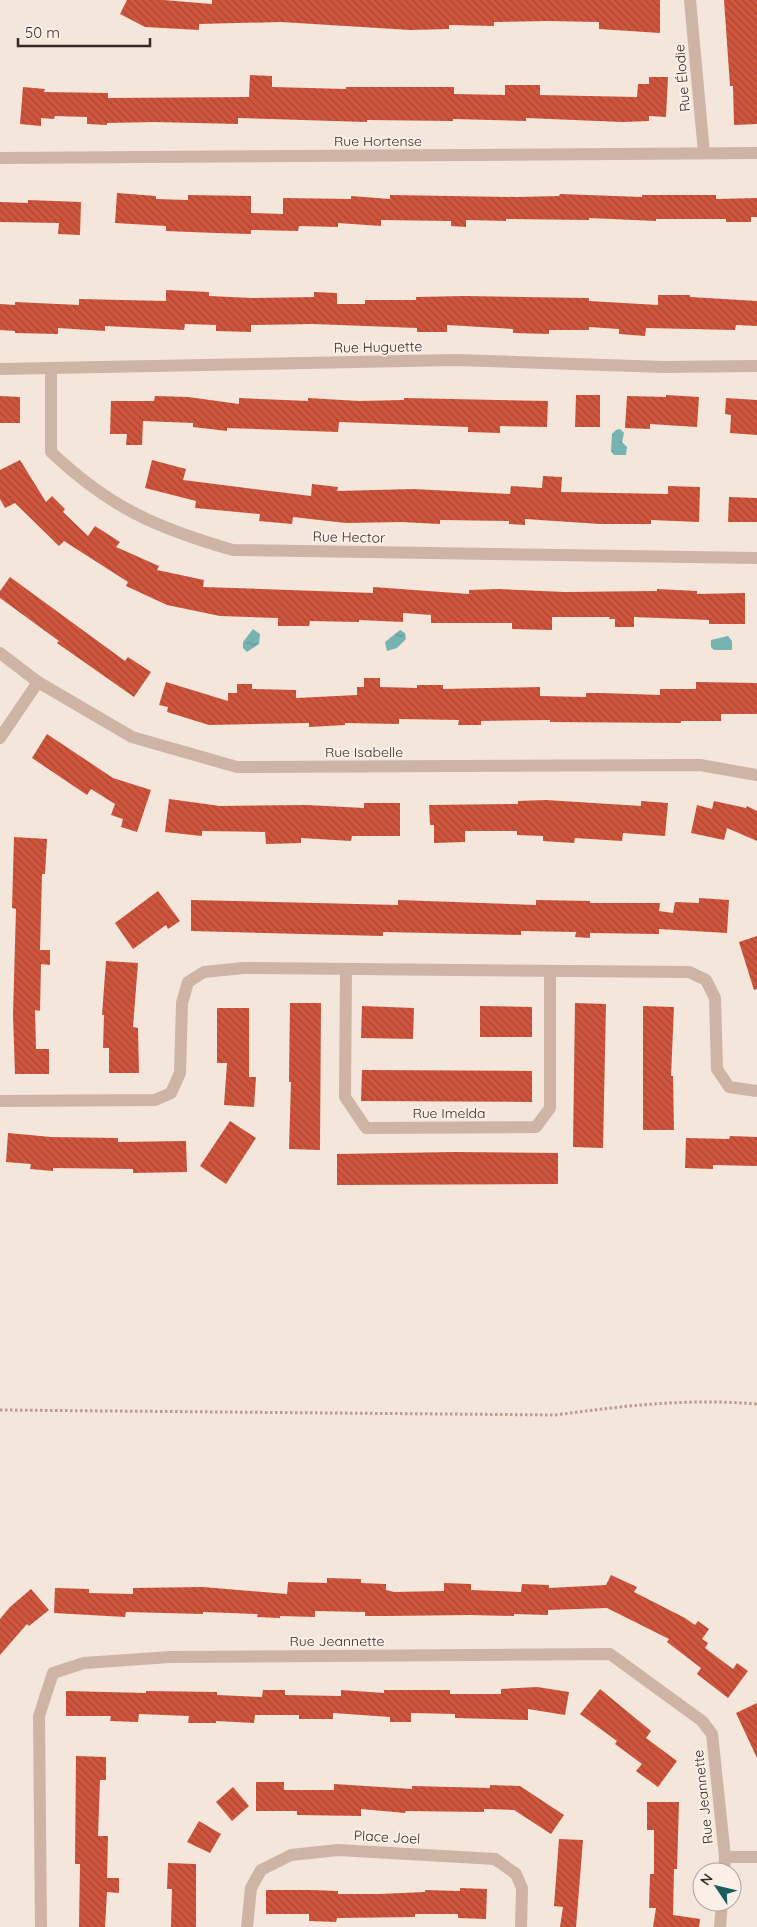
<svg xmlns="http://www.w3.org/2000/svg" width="757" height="1927" font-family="Quicksand,sans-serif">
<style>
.water{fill:url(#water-ripples)}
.building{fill:url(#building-back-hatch)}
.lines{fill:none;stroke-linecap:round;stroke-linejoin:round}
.path{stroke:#b99e8f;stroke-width:3;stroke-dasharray:2.5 2.5;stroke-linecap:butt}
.street{stroke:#cdb4a5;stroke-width:12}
.labels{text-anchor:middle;stroke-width:4;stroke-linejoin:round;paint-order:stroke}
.street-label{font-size:14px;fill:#382b27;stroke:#fbf0e7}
</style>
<defs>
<pattern id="water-ripples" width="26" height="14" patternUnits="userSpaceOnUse" patternTransform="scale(1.25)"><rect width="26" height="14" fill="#77b3b1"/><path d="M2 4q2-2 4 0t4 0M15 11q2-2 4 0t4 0" fill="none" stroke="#639290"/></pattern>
<pattern id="building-back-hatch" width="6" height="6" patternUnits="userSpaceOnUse" patternTransform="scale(1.25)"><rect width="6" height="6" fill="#cf553d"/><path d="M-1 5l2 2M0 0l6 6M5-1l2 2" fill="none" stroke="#a94733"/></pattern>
</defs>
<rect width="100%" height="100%" fill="#f4e6da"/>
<!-- water -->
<g class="water">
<path d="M 620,429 L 624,433 L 622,442 L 627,447 L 626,455 L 614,455 L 611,451 L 612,434 L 616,430 Z"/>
<path d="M 253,629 L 260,634 L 259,644 L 247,652 L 243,648 L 243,642 Z"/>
<path d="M 400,630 L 405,633 L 406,639 L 397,648 L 387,651 L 385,642 Z"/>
<path d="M 728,636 L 732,641 L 732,650 L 714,650 L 711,647 L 711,640 Z"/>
</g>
<!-- building -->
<g class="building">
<path d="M 127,0 L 163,0 L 212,4 L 212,0 L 660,0 L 660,33 L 599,29 L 599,22 L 547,21 L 494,22 L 494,26 L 449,25 L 449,29 L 410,30 L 281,22 L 199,24 L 199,30 L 145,27 L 120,14 Z"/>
<path d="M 724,0 L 757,0 L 757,124 L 734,125 L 733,86 L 730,86 Z"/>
<path d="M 250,75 L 272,76 L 272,87 L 346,89 L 346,87 L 454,87 L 454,94 L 505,95 L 505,85 L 540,85 L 540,95 L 637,97 L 638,84 L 649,84 L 649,77 L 668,77 L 666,117 L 649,116 L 649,121 L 622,122 L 526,118 L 526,121 L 453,119 L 453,121 L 367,120 L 367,122 L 238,118 L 238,124 L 154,122 L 107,123 L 107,125 L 87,124 L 87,117 L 55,116 L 54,119 L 41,118 L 41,126 L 20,124 L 23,87 L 45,89 L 44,92 L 108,93 L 108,98 L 249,97 Z"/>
<path d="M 117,193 L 156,196 L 156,199 L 188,200 L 188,195 L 251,196 L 251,213 L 283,214 L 283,198 L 351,199 L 351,196 L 390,199 L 390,195 L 517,197 L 559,196 L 560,194 L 642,197 L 642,195 L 716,195 L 716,199 L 757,198 L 757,217 L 751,217 L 751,222 L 726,222 L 726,219 L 656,219 L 656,221 L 589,218 L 589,220 L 506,219 L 506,221 L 466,220 L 466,227 L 451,226 L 451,221 L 381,220 L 381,226 L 338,223 L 338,227 L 299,226 L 298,231 L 251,230 L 251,234 L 216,233 L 166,231 L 166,226 L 115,223 Z"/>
<path d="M 28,200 L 81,202 L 80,235 L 58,234 L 59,223 L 0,222 L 0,202 L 28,203 Z"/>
<path d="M 166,290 L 209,292 L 209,296 L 252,298 L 314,297 L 314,292 L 337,293 L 337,304 L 365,304 L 365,300 L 416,300 L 416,297 L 465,296 L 589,298 L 589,301 L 658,305 L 658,295 L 690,295 L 690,297 L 757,301 L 757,326 L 736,325 L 735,330 L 646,328 L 645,336 L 619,334 L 619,329 L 589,327 L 589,330 L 549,330 L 549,334 L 513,333 L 513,329 L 447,325 L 447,332 L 417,332 L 417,328 L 313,324 L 251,325 L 251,332 L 216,331 L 216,325 L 185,324 L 184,330 L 105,326 L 105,331 L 58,328 L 58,334 L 15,333 L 15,331 L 0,330 L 0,304 L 15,305 L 15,302 L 79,305 L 79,299 L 166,301 Z"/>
<path d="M 576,395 L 600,395 L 600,427 L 575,427 Z"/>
<path d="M 666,395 L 699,397 L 697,427 L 650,424 L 650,429 L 625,428 L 627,396 L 666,397 Z"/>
<path d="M 0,396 L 20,397 L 20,423 L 0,423 Z"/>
<path d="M 155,396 L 188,397 L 239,404 L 239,398 L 308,401 L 308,398 L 359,401 L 404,400 L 404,398 L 548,401 L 547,427 L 500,426 L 500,433 L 468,432 L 468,427 L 339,422 L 338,432 L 227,428 L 227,431 L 193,427 L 193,423 L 143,421 L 142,445 L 126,445 L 127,434 L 110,434 L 111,401 L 154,401 Z"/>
<path d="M 726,398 L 757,400 L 757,435 L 730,433 L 731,415 L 725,414 Z"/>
<path d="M 20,460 L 46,502 L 52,496 L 65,509 L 63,512 L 88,536 L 95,526 L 120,542 L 116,547 L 159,566 L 157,570 L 204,580 L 203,587 L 373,593 L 373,587 L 469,594 L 469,590 L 499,589 L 564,592 L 657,591 L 657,589 L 697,591 L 697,594 L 745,593 L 745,624 L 709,624 L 709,620 L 634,617 L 634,627 L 615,627 L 615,619 L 609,619 L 610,617 L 552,617 L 552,630 L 512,629 L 512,623 L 431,623 L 431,615 L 403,613 L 403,622 L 359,620 L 359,622 L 310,621 L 309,626 L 278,626 L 278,618 L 220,616 L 167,605 L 126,586 L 128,582 L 64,541 L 59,546 L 15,503 L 5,508 L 0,499 L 0,470 Z"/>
<path d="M 152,460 L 186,469 L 183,480 L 311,496 L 312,484 L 338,487 L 337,491 L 413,489 L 510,494 L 511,486 L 542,488 L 543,476 L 562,477 L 561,492 L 668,494 L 668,486 L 700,487 L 699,522 L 651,520 L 651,524 L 600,524 L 525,519 L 525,525 L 509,524 L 509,521 L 440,520 L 440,524 L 401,522 L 346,523 L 293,517 L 292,524 L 259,521 L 260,514 L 195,508 L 196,501 L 145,488 Z"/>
<path d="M 729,497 L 757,498 L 757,522 L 728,522 Z"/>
<path d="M 10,577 L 125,661 L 128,657 L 151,672 L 134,697 L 57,643 L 59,641 L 0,598 L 0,591 Z"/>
<path d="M 364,678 L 380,678 L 380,687 L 417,688 L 417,685 L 443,685 L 443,689 L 540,687 L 540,696 L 586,697 L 586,693 L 602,693 L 660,695 L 660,689 L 696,689 L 696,682 L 757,683 L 757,714 L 721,714 L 721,721 L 681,721 L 681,723 L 550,722 L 550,720 L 481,721 L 481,725 L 458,725 L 459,720 L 399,719 L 399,724 L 345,723 L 345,725 L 309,727 L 309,723 L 209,725 L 167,712 L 168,707 L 159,705 L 166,682 L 228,701 L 228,693 L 237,693 L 237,684 L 252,684 L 252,689 L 296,690 L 296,698 L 357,695 L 357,687 L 364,687 Z"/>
<path d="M 47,734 L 113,778 L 151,790 L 137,832 L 121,827 L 123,819 L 111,815 L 115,804 L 91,789 L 87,795 L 32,758 Z"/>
<path d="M 169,799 L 220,806 L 307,805 L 364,808 L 364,803 L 400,803 L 400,836 L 352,836 L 351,841 L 301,838 L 301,843 L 266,844 L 265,832 L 202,831 L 202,836 L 165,832 Z"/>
<path d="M 546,800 L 641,806 L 641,801 L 668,803 L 665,836 L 623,833 L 622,841 L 575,838 L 574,843 L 543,841 L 543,836 L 517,835 L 517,831 L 465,831 L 465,842 L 434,843 L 434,825 L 430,825 L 429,805 L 518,804 L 518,801 Z"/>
<path d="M 714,801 L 746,808 L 747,806 L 757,811 L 757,841 L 727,828 L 724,840 L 691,833 L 697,805 L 712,809 Z"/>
<path d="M 14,837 L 47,839 L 45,874 L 42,874 L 40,950 L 50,950 L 50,965 L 41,964 L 40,1011 L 35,1010 L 36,1049 L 49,1049 L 49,1074 L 15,1074 L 13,1015 L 16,909 L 12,908 Z"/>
<path d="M 158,891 L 180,921 L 168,929 L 166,925 L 133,949 L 115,923 Z"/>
<path d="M 699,898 L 729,900 L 727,933 L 659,929 L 659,934 L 590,933 L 590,938 L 575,937 L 576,932 L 521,931 L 521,935 L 383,932 L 383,936 L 191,931 L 191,900 L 398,905 L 398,900 L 536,905 L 536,900 L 590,901 L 590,903 L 660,903 L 659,911 L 673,913 L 675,902 L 699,903 Z"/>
<path d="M 757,936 L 757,989 L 754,990 L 739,942 Z"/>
<path d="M 106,961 L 138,963 L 133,1027 L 138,1028 L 139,1073 L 109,1073 L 109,1048 L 103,1048 L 104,1015 L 102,1015 Z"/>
<path d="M 290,1003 L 321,1003 L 320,1150 L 289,1149 L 291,1082 L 289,1082 Z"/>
<path d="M 575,1003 L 606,1004 L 603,1148 L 573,1147 Z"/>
<path d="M 362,1006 L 414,1008 L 413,1039 L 361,1038 Z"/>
<path d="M 480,1006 L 532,1007 L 532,1037 L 480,1037 Z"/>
<path d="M 643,1006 L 674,1007 L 671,1076 L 673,1076 L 674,1130 L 643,1130 Z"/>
<path d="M 217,1008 L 249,1008 L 249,1077 L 256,1077 L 254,1107 L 224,1105 L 227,1063 L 217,1063 Z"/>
<path d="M 362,1070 L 532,1071 L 532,1102 L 361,1101 Z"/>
<path d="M 230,1121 L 256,1138 L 226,1184 L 200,1166 Z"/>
<path d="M 8,1133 L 51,1137 L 118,1138 L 118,1142 L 186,1141 L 187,1172 L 133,1173 L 133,1169 L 53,1168 L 53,1171 L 30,1169 L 31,1164 L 6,1162 Z"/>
<path d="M 730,1136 L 757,1137 L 757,1166 L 713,1165 L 713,1169 L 685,1168 L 686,1138 L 729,1139 Z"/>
<path d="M 455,1152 L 558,1153 L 558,1184 L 337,1185 L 337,1154 Z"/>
<path d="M 611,1575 L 637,1587 L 634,1592 L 685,1618 L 695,1625 L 698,1621 L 709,1629 L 702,1639 L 708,1643 L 705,1648 L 733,1669 L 737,1663 L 748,1671 L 728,1698 L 697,1674 L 701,1668 L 667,1642 L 669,1639 L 607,1608 L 548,1610 L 548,1615 L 514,1614 L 514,1616 L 470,1615 L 387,1616 L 365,1616 L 365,1612 L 315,1611 L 315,1617 L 280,1616 L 280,1618 L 257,1617 L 258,1614 L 203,1612 L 203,1614 L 126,1612 L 125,1617 L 54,1613 L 55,1588 L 89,1589 L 89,1593 L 133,1594 L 133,1588 L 203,1587 L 287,1594 L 288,1582 L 327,1583 L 327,1578 L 361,1579 L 361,1583 L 386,1584 L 386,1590 L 394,1592 L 444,1591 L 444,1583 L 471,1584 L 471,1590 L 521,1592 L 522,1584 L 549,1585 L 549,1588 L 606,1585 Z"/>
<path d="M 31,1589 L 49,1610 L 29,1626 L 27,1624 L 0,1655 L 0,1619 L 10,1607 Z"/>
<path d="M 537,1687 L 569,1692 L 565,1715 L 528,1709 L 528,1720 L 455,1718 L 455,1714 L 411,1713 L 411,1722 L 390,1722 L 390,1717 L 333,1713 L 333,1719 L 299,1719 L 299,1715 L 255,1715 L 254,1723 L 216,1721 L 216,1723 L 188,1723 L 189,1716 L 139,1714 L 138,1722 L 110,1721 L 111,1716 L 66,1716 L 66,1691 L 146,1693 L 146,1691 L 217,1692 L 217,1695 L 262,1697 L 263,1690 L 285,1690 L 285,1695 L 341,1696 L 341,1690 L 384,1693 L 384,1690 L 450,1690 L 450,1694 L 501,1694 L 501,1689 Z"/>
<path d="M 600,1689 L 651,1731 L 646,1738 L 677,1761 L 658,1787 L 636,1771 L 642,1764 L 615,1744 L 617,1741 L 580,1714 Z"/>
<path d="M 757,1703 L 757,1758 L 736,1713 Z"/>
<path d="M 76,1756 L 106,1757 L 106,1780 L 100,1780 L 98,1836 L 108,1836 L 107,1878 L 119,1878 L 119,1893 L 107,1892 L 105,1927 L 79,1927 L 80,1864 L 75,1864 Z"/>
<path d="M 256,1782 L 284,1782 L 284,1790 L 334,1790 L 334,1784 L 412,1789 L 412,1786 L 490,1788 L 490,1785 L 520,1786 L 564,1815 L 551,1834 L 514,1810 L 484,1809 L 484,1812 L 406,1811 L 405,1813 L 361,1809 L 361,1816 L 297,1815 L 297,1811 L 256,1811 Z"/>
<path d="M 233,1787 L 249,1806 L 232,1821 L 216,1802 Z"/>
<path d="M 647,1802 L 679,1802 L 677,1869 L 674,1869 L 673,1915 L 700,1919 L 699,1927 L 653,1927 L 656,1908 L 649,1908 L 650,1874 L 654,1874 L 654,1830 L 647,1830 Z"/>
<path d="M 199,1821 L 221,1834 L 210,1853 L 187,1842 Z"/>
<path d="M 559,1839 L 583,1840 L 576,1927 L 560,1927 L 563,1907 L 554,1906 Z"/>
<path d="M 168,1863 L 196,1864 L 196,1927 L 171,1927 L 172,1889 L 167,1889 Z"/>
<path d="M 460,1888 L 487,1889 L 486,1919 L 458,1918 L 458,1914 L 415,1914 L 415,1917 L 337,1918 L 336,1922 L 309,1921 L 309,1914 L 266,1914 L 266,1890 L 311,1890 L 338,1891 L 338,1894 L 380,1894 L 425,1892 L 425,1890 L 460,1891 Z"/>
</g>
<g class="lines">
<!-- path -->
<path class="path" d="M 0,1410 L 555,1415 C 624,1406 687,1398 757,1404"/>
<!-- street -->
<g class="street">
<path d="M 690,0 L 704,153"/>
<path d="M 0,158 L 757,153"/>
<path d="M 0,369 L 456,360 L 664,367 L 757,366"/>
<path d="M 51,369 L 51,452 C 109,507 156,528 233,550 L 757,558"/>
<path d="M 0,653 L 38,682 L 132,737 L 237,767 L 700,765 L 757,775"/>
<path d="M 0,738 L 38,682"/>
<path d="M 346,970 L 345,1097 L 366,1128 L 536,1127 L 550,1108 L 550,972"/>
<path d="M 0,1101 L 155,1100 L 171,1093 L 180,1073 L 182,1003 L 188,982 L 204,972 L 243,968 L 689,972 L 706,980 L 715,998 L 717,1069 L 729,1087 L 757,1091"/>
<path d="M 725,1857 L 757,1857"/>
<path d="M 41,1927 L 39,1716 L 53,1673 L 84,1663 L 170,1657 L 610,1654 L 702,1721 L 712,1734 L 725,1857 L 724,1872"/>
<path d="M 247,1927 L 251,1888 L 261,1870 L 291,1855 L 338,1850 L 495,1859 L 516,1874 L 522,1888 L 521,1927"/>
<path d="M 720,1927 L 722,1902"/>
</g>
</g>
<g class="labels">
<!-- street labels -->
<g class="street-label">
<text transform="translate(682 78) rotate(-95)" y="5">Rue Élodie</text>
<text x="378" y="146">Rue Hortense</text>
<text transform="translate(378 347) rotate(-1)" y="5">Rue Huguette</text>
<text transform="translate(349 537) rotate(1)" y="5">Rue Hector</text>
<text x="364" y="757">Rue Isabelle</text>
<text x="449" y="1118">Rue Imelda</text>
<text x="337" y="1646">Rue Jeannette</text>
<text transform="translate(703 1797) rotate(-96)" y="5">Rue Jeannette</text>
<text transform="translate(387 1837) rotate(3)" y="5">Place Joel</text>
</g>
</g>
<!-- north arrow -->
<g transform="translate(717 1887) rotate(305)"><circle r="24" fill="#fbf0e7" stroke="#ada19a"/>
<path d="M0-4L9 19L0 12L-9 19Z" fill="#195d5c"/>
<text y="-8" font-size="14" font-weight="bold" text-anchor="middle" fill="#382b27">N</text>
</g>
<!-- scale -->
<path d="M18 38v8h132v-8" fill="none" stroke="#382b27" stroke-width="2.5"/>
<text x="25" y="38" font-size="15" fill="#382b27" stroke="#fbf0e7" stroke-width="4" paint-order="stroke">50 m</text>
</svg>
